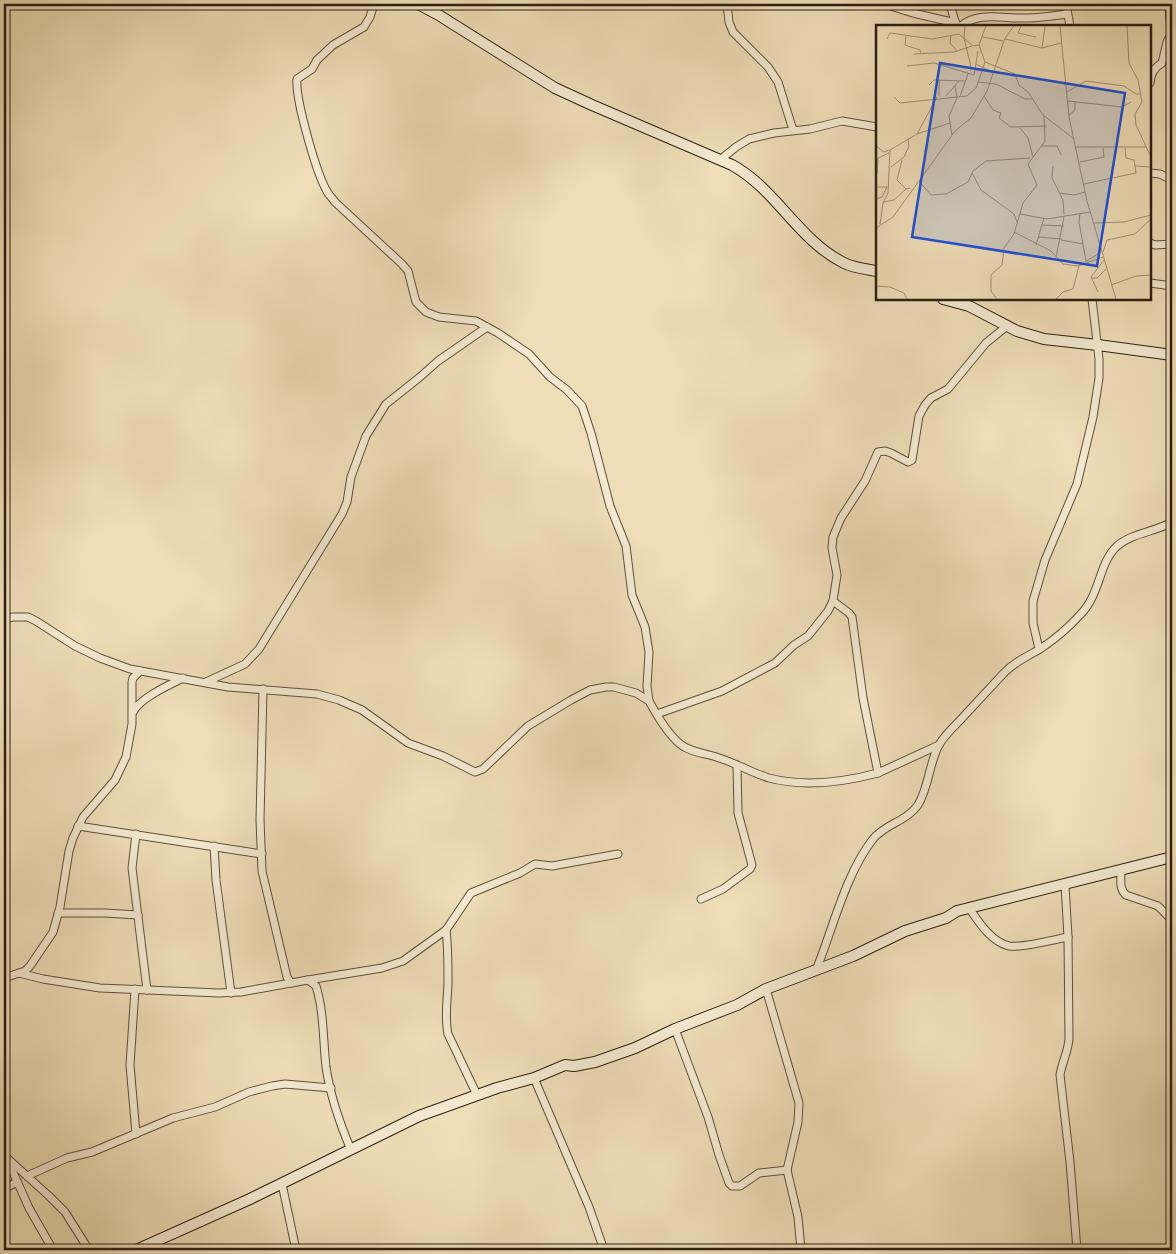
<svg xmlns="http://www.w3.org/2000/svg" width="1176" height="1254" font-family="'Libre Caslon Text',serif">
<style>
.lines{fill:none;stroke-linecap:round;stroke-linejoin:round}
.street-casing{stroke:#5c4f3c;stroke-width:9}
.secondary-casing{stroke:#2b2013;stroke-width:12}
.street{stroke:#f4e9d0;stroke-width:7}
.secondary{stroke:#f4e9d0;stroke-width:10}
.inset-road{fill:none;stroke:#a09175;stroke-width:1}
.view{fill:#1d4ed8;fill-opacity:0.15;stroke:#1d4ed8;stroke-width:2.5}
.inset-edge{fill:none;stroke:#2b2013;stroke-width:2.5}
</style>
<rect width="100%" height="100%" fill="#eeddb7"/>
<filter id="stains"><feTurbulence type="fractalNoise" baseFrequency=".004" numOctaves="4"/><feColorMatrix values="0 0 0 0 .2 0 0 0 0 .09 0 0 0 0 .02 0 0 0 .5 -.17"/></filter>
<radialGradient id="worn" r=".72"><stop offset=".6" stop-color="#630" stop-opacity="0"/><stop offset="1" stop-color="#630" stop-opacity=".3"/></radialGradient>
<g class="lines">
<!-- street casing -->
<g class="street-casing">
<g id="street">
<path d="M 374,4 L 370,17 L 364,27 L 333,45 L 317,60 L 312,69 L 297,79 C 295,99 317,176 328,193 C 330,196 333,199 335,202 L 402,264 L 408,271 L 416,302 L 426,312 L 439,317 L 476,321 L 498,333 L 529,354 L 550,377 L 567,390 L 582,406 L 591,433 L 610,506 L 626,546 L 632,595 L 645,627 L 649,652 L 647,686 L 649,701"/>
<path d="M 727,4 L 729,22 L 733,32 L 768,67 L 778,82 L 793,130"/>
<path d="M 884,4 L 913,13 L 956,23"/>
<path d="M 950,4 L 956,25"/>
<path d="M 1066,4 L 1070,26"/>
<path d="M 961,26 C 978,11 1004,19 1025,18 C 1039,18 1053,16 1067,14"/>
<path d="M 1150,83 C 1151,73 1154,68 1162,63 L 1167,42 L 1171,34 L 1169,4"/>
<path d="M 720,160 L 736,147 L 749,139 L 774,133 L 810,129 L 842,121 L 877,127"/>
<path d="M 1150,173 L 1160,174 L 1172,180"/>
<path d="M 1150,243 L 1155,245 L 1172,244"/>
<path d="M 1150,283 L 1172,286"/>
<path d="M 833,601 L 849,613 L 852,617 L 863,698 L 878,773"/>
<path d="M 4,619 L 13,617 L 28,617 L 36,621 L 75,646 L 100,658 L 130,669 L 228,687 L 317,694 L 339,700 L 362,710 L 408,743 L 443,756 L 475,772 L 483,769 L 528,726 L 571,700 L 590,690 L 606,687 L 614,687 L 636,693 L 649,701 C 657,715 667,733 680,744 C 691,753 706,753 719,758 C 736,763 752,773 769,778 C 803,787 844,782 878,773 L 939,745"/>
<path d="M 1039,649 L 1033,623 L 1033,601 L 1045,560 L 1077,484 L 1093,417 L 1099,378 L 1099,359 L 1092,299"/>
<path d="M 206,682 L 245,664 L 259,649 L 342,514 L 347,502 L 351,477 L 366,436 L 386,404 L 420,377 L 438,361 L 487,327"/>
<path d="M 263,689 L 260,820 L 262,871 L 287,977 L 291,983 L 308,980 L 316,986 C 324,1012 323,1040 326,1067 C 330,1095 340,1124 351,1150"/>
<path d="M 133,712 C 140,698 169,685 183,678"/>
<path d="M 657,714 L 722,691 L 775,663 L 794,645 L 808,636 L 828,611 L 833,601 L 837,575 L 832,548 L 833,537 L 841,518 L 865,481 L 878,452 L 885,451 L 891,453 L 908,462 L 912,460 L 919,416 L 925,405 L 931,398 L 948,389 L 986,343 L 1007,326"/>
<path d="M 78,826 L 262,854"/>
<path d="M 136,834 L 132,868 L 147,990"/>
<path d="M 214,846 L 216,880 L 231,993"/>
<path d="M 1121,870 C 1121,880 1119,889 1126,895 L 1158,906 L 1172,920"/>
<path d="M 1065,885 L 1068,937 L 1069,1039 C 1068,1052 1062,1062 1060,1075 L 1070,1162 L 1077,1250"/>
<path d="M 701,899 L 723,889 L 750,869 L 752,865 L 738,813 L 737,765"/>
<path d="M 969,908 C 978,921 991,942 1009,946 C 1023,948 1052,940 1068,937"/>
<path d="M 58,913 L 105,913 L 138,915"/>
<path d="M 446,930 C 448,946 448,963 448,980 C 448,999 444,1016 448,1034 L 477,1095"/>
<path d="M 816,970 C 833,929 845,875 873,839 C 885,824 907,821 918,805 C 929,787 929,763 939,745 C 945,734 956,725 964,716 C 977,702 990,688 1003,674 C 1013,663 1026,657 1040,649 C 1054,640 1068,628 1080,615 C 1101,594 1098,564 1117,546 C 1132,533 1155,532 1172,522"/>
<path d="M 19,973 L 43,979 L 100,988 L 219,993 L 241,992 L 291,983"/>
<path d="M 4,978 L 25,971 L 30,966 L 53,932 L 60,907 L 69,851 L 73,838 L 83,817 L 115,780 L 126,757 L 132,724 L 132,682 L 133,678 L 140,671"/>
<path d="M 308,980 L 382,968 L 403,961 L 446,930 L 471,893 L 520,873 L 535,864 L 552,866 L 618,854"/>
<path d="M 135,989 L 130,1065 L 136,1134"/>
<path d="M 766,989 L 799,1103 L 798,1122 L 787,1170 L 798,1217 L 801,1250"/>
<path d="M 675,1029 L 708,1117 L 719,1155 L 729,1183 L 732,1186 L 740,1186 L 759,1173 L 787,1170"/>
<path d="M 534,1078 L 589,1207 L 604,1250"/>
<path d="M 7,1158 L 49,1196 L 65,1212 L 89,1250"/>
<path d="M 8,1161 L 29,1208 L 53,1250"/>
<path d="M 27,1176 L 67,1158 L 92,1152 L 173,1118 L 215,1107 L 249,1092 L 272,1086 L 285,1084 L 331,1088"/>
<path d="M 282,1184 L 296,1250"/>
<path d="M 4,1189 L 17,1182"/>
</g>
</g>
<!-- secondary casing -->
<g class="secondary-casing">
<g id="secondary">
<path d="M 418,4 L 437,14 L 555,88 L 592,105 L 732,165 C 776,189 798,240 844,263 C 854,268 866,269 877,271"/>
<path d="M 943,299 L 969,306 L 1017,331 L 1044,339 L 1098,345 L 1172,355"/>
<path d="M 136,1250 L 250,1199 L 419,1116 L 497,1088 L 534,1078 L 565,1065 L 574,1066 L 595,1062 L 635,1048 L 675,1029 L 737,1005 L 766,989 L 853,956 L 905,931 L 946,918 L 957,911 L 1172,857"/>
</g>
</g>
<!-- street -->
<use href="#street" class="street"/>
<!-- secondary -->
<use href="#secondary" class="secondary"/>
</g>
<!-- overview -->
<g transform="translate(876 25)">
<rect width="275" height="275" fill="#eeddb7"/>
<path class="inset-road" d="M 89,1 L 88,13 L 95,42M 110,1 L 103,20 L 109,37 L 139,49 L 143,60 L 152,67 L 167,90 L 198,114M 145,1 L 142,8 L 160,12M 184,1 L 193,92 L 211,176 L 240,274M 251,1 L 253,38 L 262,55 L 266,77 L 259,89 L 260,100 L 275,132M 75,10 L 74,18 L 81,26M 30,11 L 29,20 L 44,25 L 45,29M 107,12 L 127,16M 11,14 L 14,8 L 56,14 L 83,9 L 97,21 L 103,20M 129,14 L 166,23 L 185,18M 166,23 L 169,1M 38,29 L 78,27 L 96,21M 100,39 L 116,47M 31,41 L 58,38 L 98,50 L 102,26M 102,57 L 120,59 L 149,74 L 156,74M 53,60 L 58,55 L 89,56M 191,67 L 210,56 L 248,61 L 260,69 L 264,69M 63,71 L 63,55M 70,71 L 83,56M 84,71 L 92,49M 108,71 L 117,85 L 125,88 L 123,93 L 135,102 L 171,101M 18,72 L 24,78 L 91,71 L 100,63 L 109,37M 192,76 L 246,82 L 255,77M 193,90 L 199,85 L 199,76M 144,103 L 152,113 L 157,132M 41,109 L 61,72M 76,110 L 73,91 L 81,73 L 79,61M 0,121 L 8,127 L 13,125M 166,121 L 181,121 L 185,130M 200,122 L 270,122M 26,135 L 21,155 L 30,164 L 34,163M 204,137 L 228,132 L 227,123M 177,141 L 176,153 L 187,175 L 188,189M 259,141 L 275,142M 15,142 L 28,132 L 33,121 L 32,113M 96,148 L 105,165 L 138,189 L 141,197M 1,149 L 2,133 L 13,128M 43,156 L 55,170 L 70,169 L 92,157 L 97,146 L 110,136 L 154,133M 208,159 L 260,148 L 258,135 L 250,133 L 249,123M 0,162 L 11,162 L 6,172 L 0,174M 184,168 L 198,170 L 209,167M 7,177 L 18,175 L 30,164M 144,189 L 171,194 L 214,187M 204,189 L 203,197 L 210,236M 217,198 L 248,197 L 275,190M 4,199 L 7,178 L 12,168 L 14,125 L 41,109 L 74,98M 166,200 L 188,201M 0,203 L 17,192 L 79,106 L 95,93 L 111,66 L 129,13 L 138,1M 138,207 L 175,226 L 187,239 L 202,241 L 227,232M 162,212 L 186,214M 185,215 L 207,219M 160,220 L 168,193M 275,220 L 275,245M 227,227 L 231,215 L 259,209 L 275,194M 180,232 L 188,192M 209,237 L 225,227M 215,253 L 221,253 L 230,244M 235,260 L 260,251 L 275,250M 0,261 L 14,262 L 28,268 L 31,274M 222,267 L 215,252 L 228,235M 121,274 L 115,266 L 115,250 L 126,240 L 128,223 L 138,209 L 147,178 L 161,160 L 152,139 L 169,116 L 168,91M 180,274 L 187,267 L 197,264 L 203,241"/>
<path class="view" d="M 64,38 L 249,68 L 221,241 L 36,212 Z"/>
<rect width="275" height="275" class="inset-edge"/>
</g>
<!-- margin -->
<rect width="1176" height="1254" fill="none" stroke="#eeddb7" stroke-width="20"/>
<rect x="5" y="5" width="1166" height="1244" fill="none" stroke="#2b2013" stroke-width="2.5"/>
<rect x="10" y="10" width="1156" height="1234" fill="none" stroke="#2b2013"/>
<rect width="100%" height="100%" filter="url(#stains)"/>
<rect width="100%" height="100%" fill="url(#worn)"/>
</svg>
